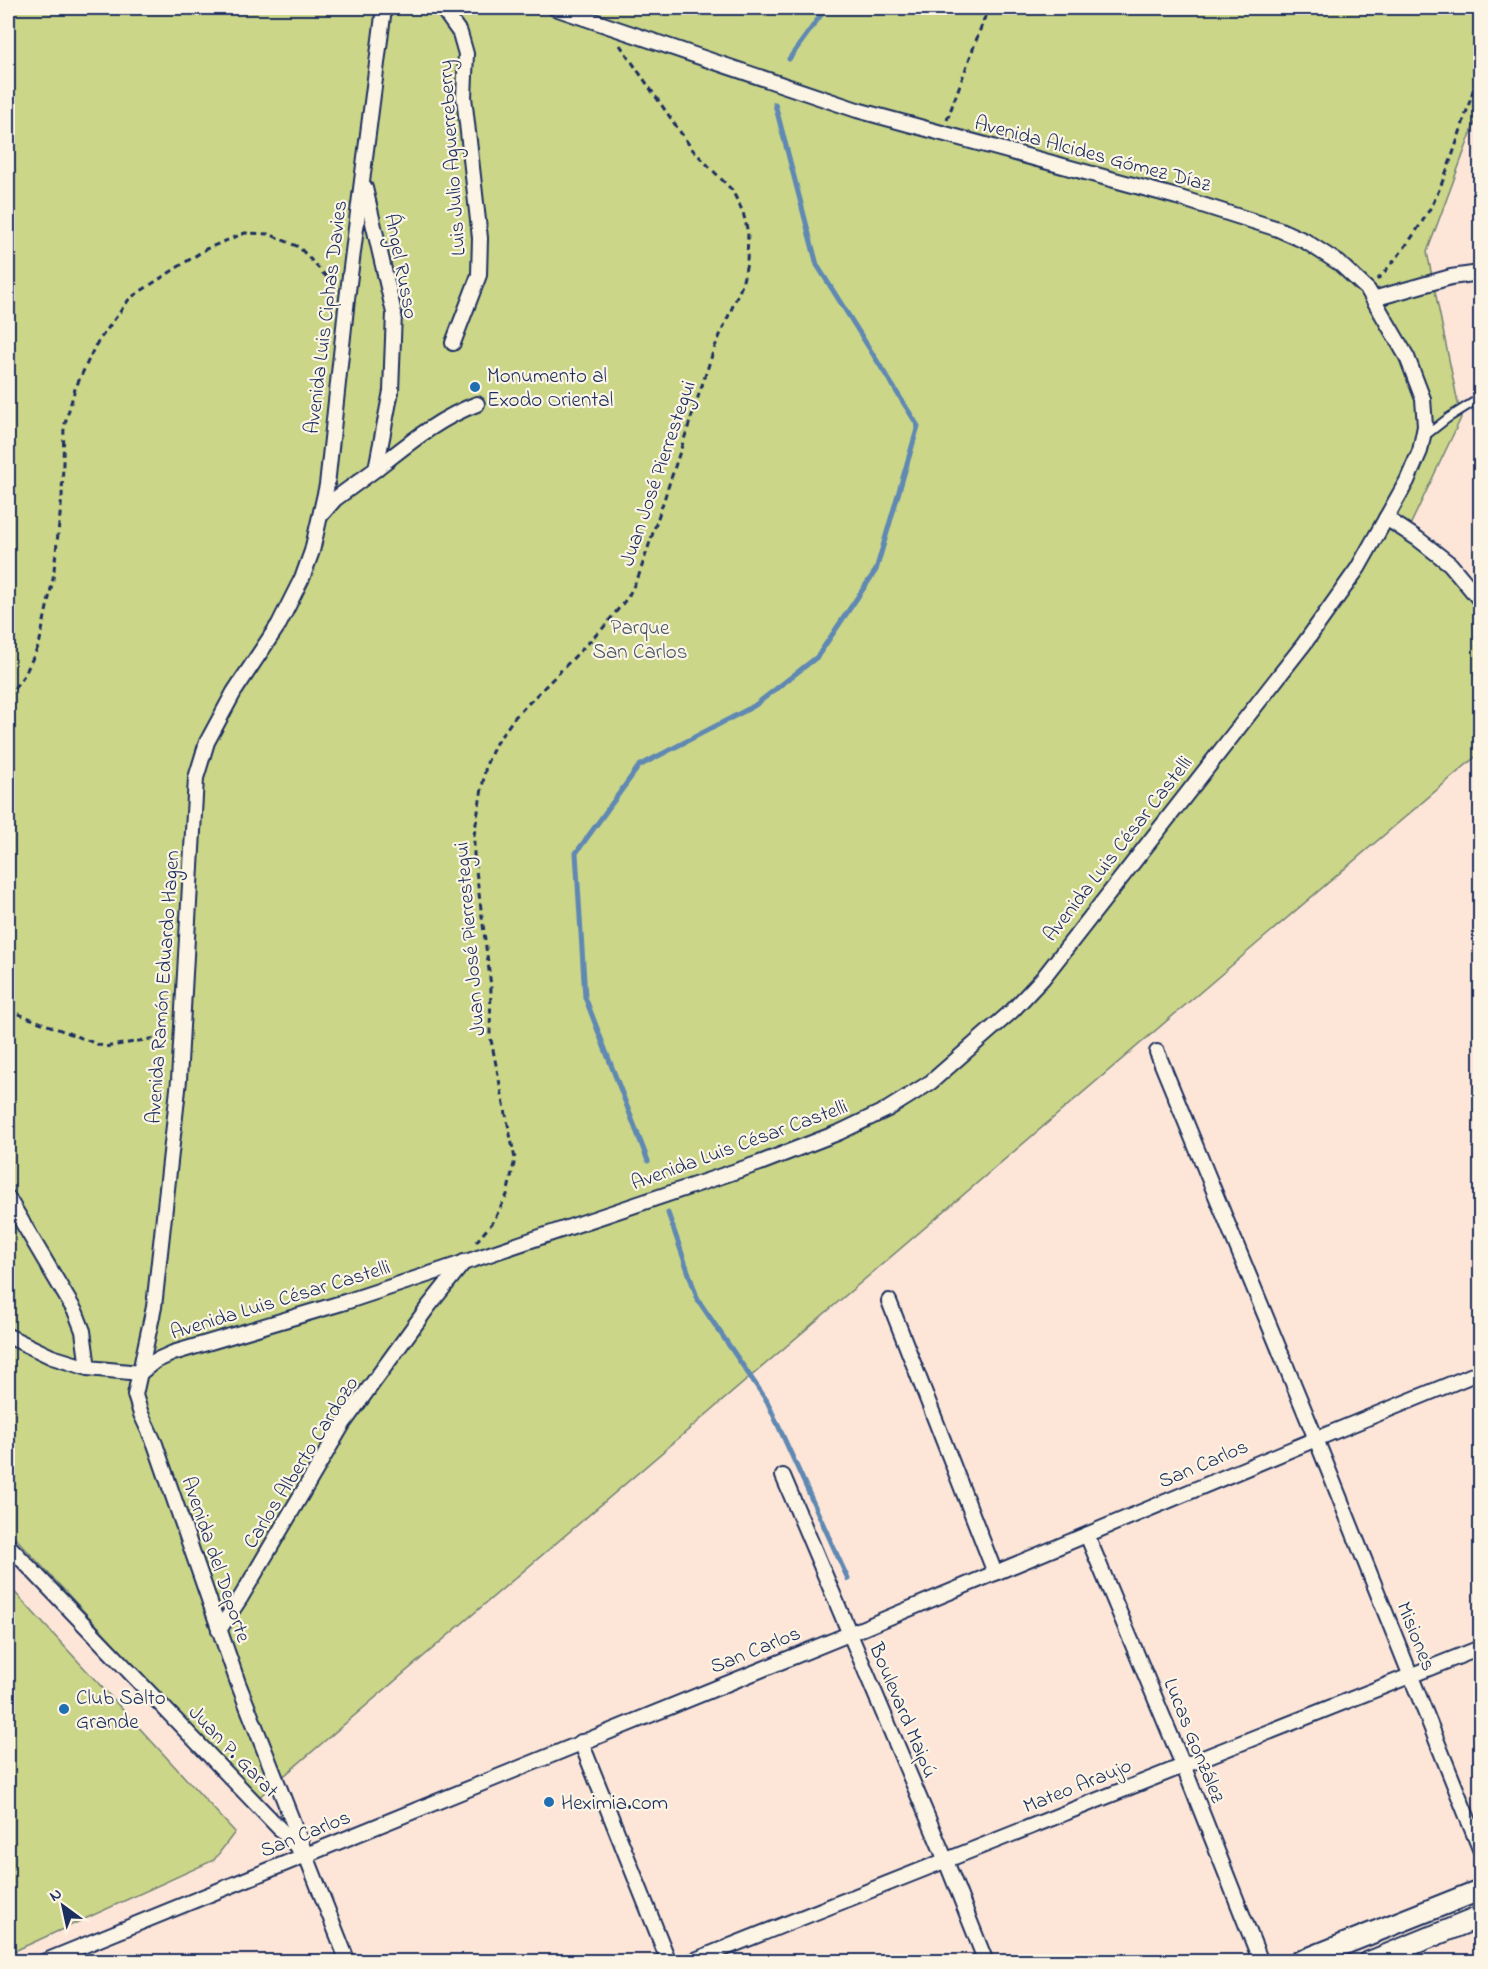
<svg xmlns="http://www.w3.org/2000/svg" width="1488" height="1969" font-family="'Indie Flower',sans-serif">
<style>
.green{fill:#cbd689;stroke:#738274;stroke-width:1.5}
.lines{fill:none;stroke-linecap:round;stroke-linejoin:round}
.stream{stroke:#5f88b3;stroke-width:5}
.lane-casing{stroke:#1b2f5e;stroke-width:11}
.street-casing{stroke:#1b2f5e;stroke-width:18}
.secondary-casing{stroke:#1b2f5e;stroke-width:24}
.path{stroke:#1b2f5e;stroke-width:3;stroke-dasharray:6 4.5;stroke-linecap:butt}
.lane{stroke:#fcf5e5;stroke-width:7}
.street{stroke:#fcf5e5;stroke-width:14}
.secondary{stroke:#fcf5e5;stroke-width:20}
.poi-dot{fill:#1f6fb2;stroke:#fcf5e5;stroke-width:2}
.labels{text-anchor:middle;stroke-width:4.5;stroke-linejoin:round;paint-order:stroke}
.street-label{font-size:21px;fill:#1b2f5e;stroke:#fcf5e5}
.poi-label{font-size:21px;fill:#1b2f5e;stroke:#fcf5e5;text-anchor:start}
.park-label{font-size:21px;fill:#475969;stroke:#fcf5e5}
</style>
<rect width="100%" height="100%" fill="#fde6d8"/>
<filter id="ink" filterUnits="userSpaceOnUse"><feTurbulence type="fractalNoise" baseFrequency=".0167" numOctaves="2"/><feDisplacementMap in="SourceGraphic" scale="12" xChannelSelector="R" yChannelSelector="G"/><feConvolveMatrix kernelMatrix="1 2 1 2 8 2 1 2 1" color-interpolation-filters="sRGB"/></filter>
<g filter="url(#ink)">
<!-- green -->
<g class="green">
<path d="M 8,8 L 1480,8 L 1480,109 L 1427,252 L 1461,418 L 1406,534 L 1451,575 L 1480,613 L 1480,753 L 258,1798 L 8,1530 Z"/>
<path d="M 8,1585 L 235,1832 L 214,1860 L 8,1954 Z"/>
</g>
<g class="lines">
<!-- stream -->
<g class="stream">
<path d="M 789,59 L 826,8"/>
<path d="M 648,1161 L 585,997 L 576,853 L 639,766 L 754,706 L 817,657 L 876,570 L 918,426 L 817,265 L 775,104"/>
<path d="M 668,1213 L 698,1300 L 767,1401 L 848,1579"/>
</g>
<!-- lane casing -->
<g class="lane-casing">
<path id="lane" d="M 1425,436 L 1448,418 L 1480,398"/>
</g>
<!-- street casing -->
<g class="street-casing">
<g id="street">
<path d="M 442,8 L 460,33 L 466,54 L 464,97 L 480,238 L 479,275 L 453,343"/>
<path d="M 1373,299 L 1451,277 L 1480,273"/>
<path d="M 376,469 C 408,444 439,418 477,404"/>
<path d="M 322,514 L 335,499 L 376,469 L 391,391 L 394,313 L 365,188"/>
<path d="M 1386,518 L 1418,539 L 1450,564 L 1480,600"/>
<path d="M 1157,1052 L 1316,1439 L 1480,1849"/>
<path d="M 8,1198 L 76,1313 L 83,1331 L 88,1368"/>
<path d="M 889,1301 L 995,1573"/>
<path d="M 8,1336 L 52,1357 L 88,1368 L 140,1373"/>
<path d="M 140,1373 L 155,1361 L 173,1353 L 345,1302 L 445,1269 L 760,1163 L 840,1132 L 888,1109 L 931,1082 L 1012,1011 L 1043,978 L 1304,644 L 1358,568 L 1407,481 L 1420,451 L 1425,426 L 1423,399 L 1407,357 L 1368,290 L 1339,263 L 1305,241 L 1278,229 L 1177,197 L 857,110 L 555,8"/>
<path d="M 783,1476 L 946,1861 L 986,1962"/>
<path d="M 1087,1535 L 1183,1765 L 1261,1962"/>
<path d="M 8,1545 L 302,1852"/>
<path d="M 219,1630 L 241,1597 L 343,1424 L 428,1307 L 464,1262"/>
<path d="M 581,1742 L 669,1962"/>
<path d="M 43,1962 L 849,1634 L 1316,1439 L 1480,1372"/>
<path d="M 348,1962 L 238,1683 L 155,1444 L 141,1414 L 135,1395 L 154,1307 L 179,1080 L 196,778 L 207,742 L 234,692 L 279,624 L 303,576 L 312,551 L 327,485 L 347,299 L 384,8"/>
<path d="M 690,1962 L 1480,1648"/>
</g>
</g>
<!-- secondary casing -->
<g class="secondary-casing">
<g id="secondary">
<path d="M 1299,1962 L 1480,1890"/>
<path d="M 1369,1962 L 1480,1917"/>
</g>
</g>
<!-- path -->
<g class="path">
<path d="M 947,120 L 984,19 L 992,8"/>
<path d="M 1377,280 C 1398,258 1417,232 1432,205 C 1453,162 1465,114 1480,69"/>
<path d="M 8,697 L 25,674 L 39,645 L 53,579 L 62,497 L 64,427 L 75,389 L 95,346 L 130,298 L 206,249 L 245,233 L 269,234 L 299,247 L 334,285"/>
<path d="M 8,1010 L 105,1047 L 168,1036"/>
<path d="M 476,1242 L 493,1222 L 507,1195 L 515,1159 L 490,1035 L 491,986 L 474,855 L 474,835 L 486,765 L 496,743 L 515,717 L 603,628 L 628,597 L 639,575 L 714,349 L 742,285 L 747,263 L 748,233 L 743,212 L 732,190 L 692,149 L 620,45"/>
</g>
<!-- lane -->
<use href="#lane" class="lane"/>
<!-- street -->
<use href="#street" class="street"/>
<!-- secondary -->
<use href="#secondary" class="secondary"/>
</g>
</g>
<!-- markers -->
<g class="poi-dot">
<circle cx="475" cy="387" r="6"/>
<circle cx="64" cy="1709" r="6"/>
<circle cx="549" cy="1802" r="6"/>
</g>
<g class="labels">
<!-- street labels -->
<g class="street-label">
<text transform="translate(1093 153) rotate(15)" y="7">Avenida Alcides Gómez Díaz</text>
<text transform="translate(451 158) rotate(-94)" y="7">Luis Julio Aguerreberry</text>
<text transform="translate(402 266) rotate(79)" y="7">Ángel Russo</text>
<text transform="translate(325 317) rotate(-83)" y="7">Avenida Luis Ciphas Davies</text>
<text transform="translate(657 473) rotate(-71)" y="7">Juan José Pierrestegui</text>
<text transform="translate(1117 848) rotate(-52)" y="7">Avenida Luis César Castelli</text>
<text transform="translate(469 939) rotate(-95)" y="7">Juan José Pierrestegui</text>
<text transform="translate(162 987) rotate(-86)" y="7">Avenida Ramón Eduardo Hagen</text>
<text transform="translate(739 1144) rotate(-20)" y="7">Avenida Luis César Castelli</text>
<text transform="translate(280 1299) rotate(-17)" y="7">Avenida Luis César Castelli</text>
<text transform="translate(300 1462) rotate(-58)" y="7">Carlos Alberto Cardozo</text>
<text transform="translate(1203 1463) rotate(-23)" y="7">San Carlos</text>
<text transform="translate(217 1559) rotate(71)" y="7">Avenida del Deporte</text>
<text transform="translate(1417 1636) rotate(68)" y="7">Misiones</text>
<text transform="translate(755 1649) rotate(-22)" y="7">San Carlos</text>
<text transform="translate(904 1710) rotate(67)" y="7">Boulevard Maipú</text>
<text transform="translate(1195 1740) rotate(68)" y="7">Lucas González</text>
<text transform="translate(234 1751) rotate(46)" y="7">Juan P. Garat</text>
<text transform="translate(1077 1785) rotate(-22)" y="7">Mateo Araujo</text>
<text transform="translate(305 1833) rotate(-22)" y="7">San Carlos</text>
</g>
<!-- poi labels -->
<g class="poi-label">
<text x="487" y="382">Monumento al<tspan x="487" dy="24">Exodo Oriental</tspan></text>
<text x="76" y="1704">Club Salto<tspan x="76" dy="24">Grande</tspan></text>
<text x="561" y="1809">Heximia.com</text>
</g>
<!-- park labels -->
<g class="park-label">
<text x="640" y="634">Parque<tspan x="640" dy="24">San Carlos</tspan></text>
</g>
</g>
<!-- margin -->
<rect width="1488" height="1969" fill="none" stroke="#fcf5e5" stroke-width="30"/>
<rect x="15" y="15" width="1458" height="1939" fill="none" stroke="#1b2f5e" stroke-width="2" filter="url(#ink)"/>
<!-- north arrow -->
<g transform="translate(63 1906) rotate(327)" stroke="#fcf5e5" stroke-width="4.5" paint-order="stroke">
<path d="M0-4.5L10 22L0 15L-10 22Z" fill="#1b2f5e"/>
<text y="-9" font-size="16" font-weight="bold" text-anchor="middle" fill="#1b2f5e">N</text>
</g>
</svg>
